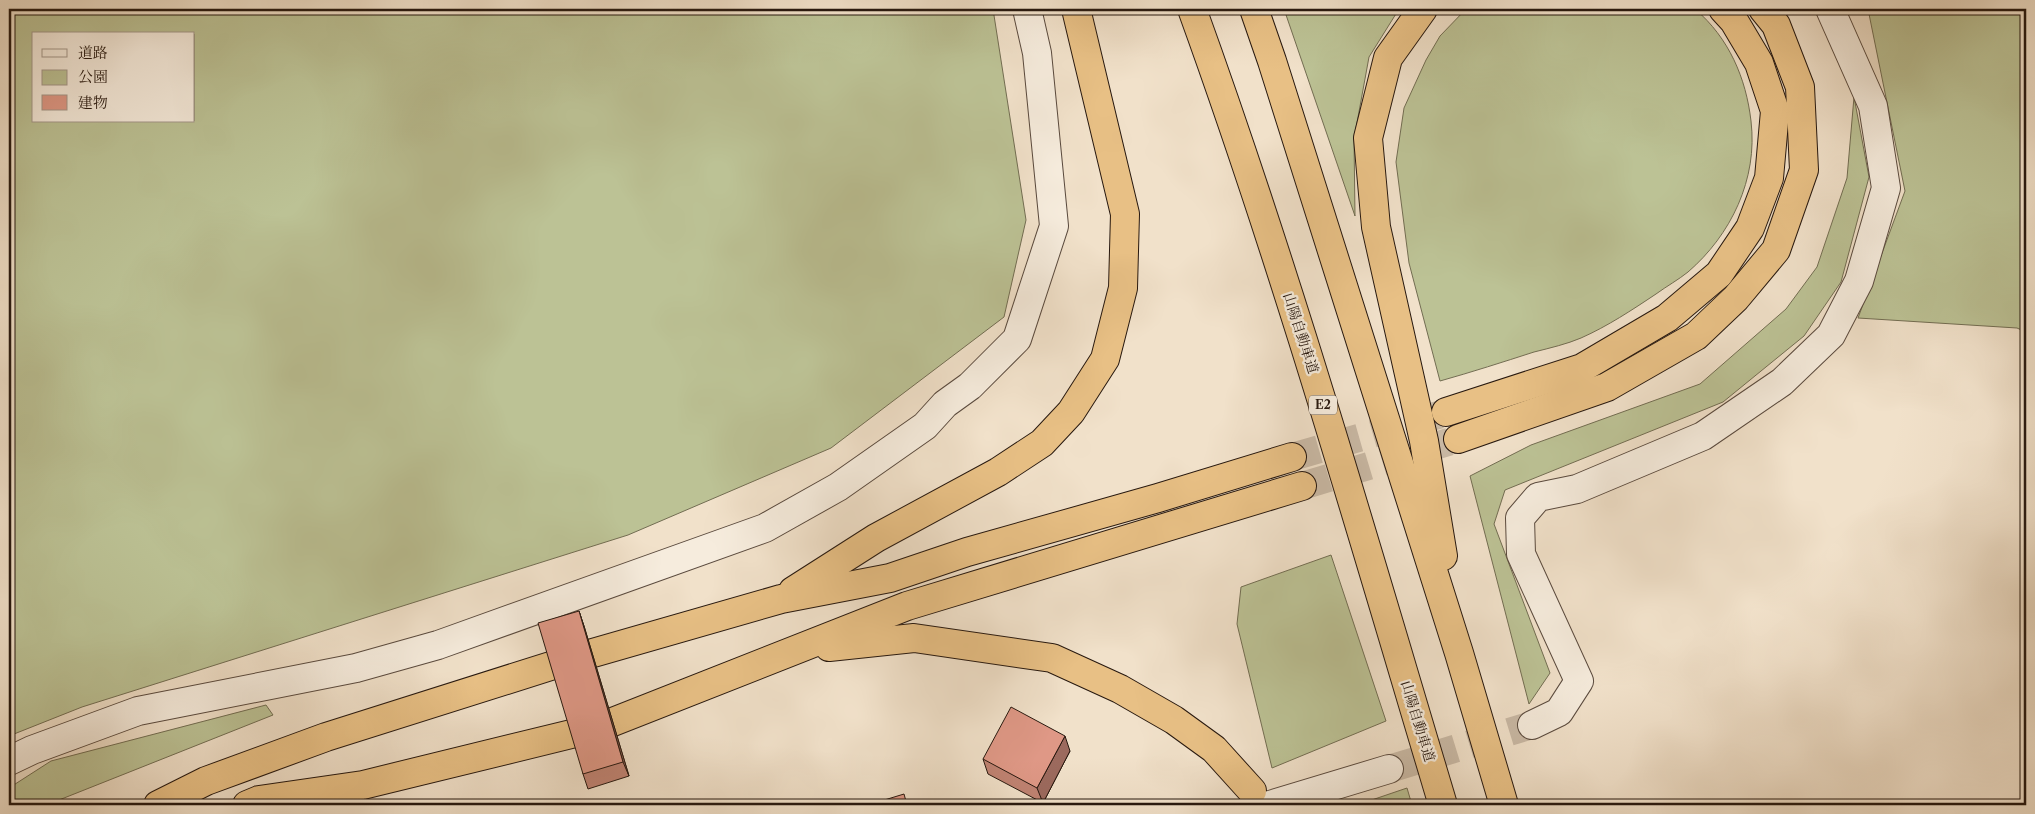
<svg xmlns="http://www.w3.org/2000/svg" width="2035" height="814" font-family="'Libre Caslon Text','Noto Serif JP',serif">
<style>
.green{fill:#bcc295;stroke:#726d52;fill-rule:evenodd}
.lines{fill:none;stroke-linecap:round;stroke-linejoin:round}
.minor-tunnel{stroke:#c9b9a5;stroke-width:28;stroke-dasharray:28 14;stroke-linecap:butt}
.highway-tunnel{stroke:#c9b9a5;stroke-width:28;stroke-dasharray:28 14;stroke-linecap:butt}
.minor-casing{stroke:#5a4a3e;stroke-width:30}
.highway-casing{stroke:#27180f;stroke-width:30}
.minor{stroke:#f6ecdd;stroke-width:28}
.highway{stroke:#e8c085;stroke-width:28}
.wall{fill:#c08373;stroke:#27180f}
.shaded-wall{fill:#9c6a5e;stroke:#27180f}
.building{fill:#df9886;stroke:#27180f}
.labels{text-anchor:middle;stroke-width:4.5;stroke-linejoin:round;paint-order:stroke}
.shield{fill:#f6ecdd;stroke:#65584d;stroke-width:1}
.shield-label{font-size:12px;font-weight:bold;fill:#27180f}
.street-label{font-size:14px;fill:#27180f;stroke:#f6ecdd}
</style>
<rect width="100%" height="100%" fill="#f1e1ca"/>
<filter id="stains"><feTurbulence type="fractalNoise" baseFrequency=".004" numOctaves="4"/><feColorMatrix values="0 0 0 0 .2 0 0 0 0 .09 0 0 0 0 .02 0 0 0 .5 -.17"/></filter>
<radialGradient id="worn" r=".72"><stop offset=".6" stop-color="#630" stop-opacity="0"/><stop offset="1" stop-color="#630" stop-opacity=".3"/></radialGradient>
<!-- green -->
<g class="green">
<path d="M 9,9 L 993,9 L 1026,220 L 1004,317 L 831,448 L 628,535 L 82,707 L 9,736 ZM 34,34 L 194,34 L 194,121 L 34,121 Z"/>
<path d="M 1284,9 L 1399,9 L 1369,57 L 1354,139 L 1355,216 Z"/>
<path d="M 1466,9 L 1695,9 C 1729,38 1746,78 1751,121 C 1758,179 1731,235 1688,272 C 1678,280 1667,286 1656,294 C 1632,310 1608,326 1581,338 C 1567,344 1550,348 1534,352 C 1503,362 1472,372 1440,381 L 1409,263 L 1396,162 L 1404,108 L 1426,60 L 1440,36 Z"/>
<path d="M 1864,9 L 2026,9 L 2026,332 L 2017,328 L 1858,318 L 1905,191 L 1869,14 Z"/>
<path d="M 1854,97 L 1869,177 L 1841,282 L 1804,336 L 1723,402 L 1505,490 L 1494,524 L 1550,673 L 1529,704 L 1470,476 L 1531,445 L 1700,384 L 1786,309 L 1817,267 L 1847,178 Z"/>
<path d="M 1331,555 L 1386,721 L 1272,768 L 1237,624 L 1241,587 Z"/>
<path d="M 266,705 L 273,715 L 59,800 L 52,805 L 9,805 L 9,788 L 51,761 Z"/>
<path d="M 1407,788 L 1412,805 L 1357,805 Z"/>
</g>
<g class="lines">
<!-- minor-tunnel -->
<path class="minor-tunnel" d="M 1389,769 L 1532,725"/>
<!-- highway-tunnel -->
<g class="highway-tunnel">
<path d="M 1292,457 L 1442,414"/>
<path d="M 1302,486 L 1458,439"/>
</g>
<!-- minor casing -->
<g class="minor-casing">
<g id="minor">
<path d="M 1532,725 L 1559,712 L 1579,681 L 1521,554 L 1520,518 L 1538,497 L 1577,489 L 1703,436 L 1782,382 L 1831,335 L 1859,281 L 1886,188 L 1873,106 L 1830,9"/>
<path d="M 9,761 L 32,750 L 138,711 L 356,668 L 438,645 L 765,528 L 838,487 L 925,426 L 945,404 L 970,386 L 1017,339 L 1054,226 L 1037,53 L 1027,9"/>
<path d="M 1270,805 L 1389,769"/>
</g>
</g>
<!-- highway casing -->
<g class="highway-casing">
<g id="highway">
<path d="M 1192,9 C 1287,271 1363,538 1443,805"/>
<path d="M 1254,9 L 1272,61 L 1459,653 L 1504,805"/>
<path d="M 1423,9 L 1388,58 L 1368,138 L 1376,227 L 1424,441 L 1443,556"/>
<path d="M 1446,412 L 1582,368 L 1667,318 L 1719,274 L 1750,228 L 1769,178 L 1775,111 L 1759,63 L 1734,21 L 1723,9"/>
<path d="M 1458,439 L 1607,387 L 1696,336 L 1736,298 L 1776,250 L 1804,170 L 1800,87 L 1776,25 L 1763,9"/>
<path d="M 793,591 L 876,538 L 998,472 L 1042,443 L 1071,412 L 1105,359 L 1123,288 L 1125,214 L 1076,9"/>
<path d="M 829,647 L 914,638 L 1052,658 L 1120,689 L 1174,720 L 1214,749 L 1252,791"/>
<path d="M 158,805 L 206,781 L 326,737 L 579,657 L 781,599 L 890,578 L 967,552 L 1158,498 L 1292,457"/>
<path d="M 247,805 L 259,800 L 363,785 L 600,727 L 907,606 L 1302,486"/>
</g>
</g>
<!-- minor -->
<use href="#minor" class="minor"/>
<!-- highway -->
<use href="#highway" class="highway"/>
</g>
<!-- wall -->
<g class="wall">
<path d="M 579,611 L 584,626 L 629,776 L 588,789 L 583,774 Z"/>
<path d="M 1070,751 L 1043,803 L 988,774 L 983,759 Z"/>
</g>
<!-- shaded-wall -->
<g class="shaded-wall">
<path d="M 579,611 L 584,626 L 629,776 L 623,762 Z"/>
<path d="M 1065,736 L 1070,751 L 1043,803 L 1037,788 Z"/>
</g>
<!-- building -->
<g class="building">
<path d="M 579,611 L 623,762 L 583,774 L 538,623 Z"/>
<path d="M 1011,707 L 1065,736 L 1037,788 L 983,759 Z"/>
<path d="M 904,794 L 907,805 L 868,805 Z"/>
</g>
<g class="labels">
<!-- shield labels -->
<rect class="shield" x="1309" y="395.5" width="28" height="19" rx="4"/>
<g class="shield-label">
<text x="1323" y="409">E2</text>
</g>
<!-- street labels -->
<g class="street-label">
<text transform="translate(1301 333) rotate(72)" y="5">山陽自動車道</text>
<text transform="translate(1418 721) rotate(73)" y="5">山陽自動車道</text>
</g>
</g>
<!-- margin -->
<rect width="2035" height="814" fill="none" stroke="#f1e1ca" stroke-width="30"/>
<rect x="10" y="10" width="2015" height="794" fill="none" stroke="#27180f" stroke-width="2.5"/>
<rect x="15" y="15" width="2005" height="784" fill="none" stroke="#27180f"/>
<!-- legend -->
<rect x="32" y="32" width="162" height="90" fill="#f6ecdd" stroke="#a3978b"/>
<rect x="42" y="49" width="25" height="8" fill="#f6ecdd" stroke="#a3978b"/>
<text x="78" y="58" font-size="15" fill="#27180f">道路</text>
<rect x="42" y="70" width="25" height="15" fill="#bcc295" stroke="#a3978b"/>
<text x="78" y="82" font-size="15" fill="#27180f">公園</text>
<rect x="42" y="95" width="25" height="15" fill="#df9886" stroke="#a3978b"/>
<text x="78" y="108" font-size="15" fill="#27180f">建物</text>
<rect width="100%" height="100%" filter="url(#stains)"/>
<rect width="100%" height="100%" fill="url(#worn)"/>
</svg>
